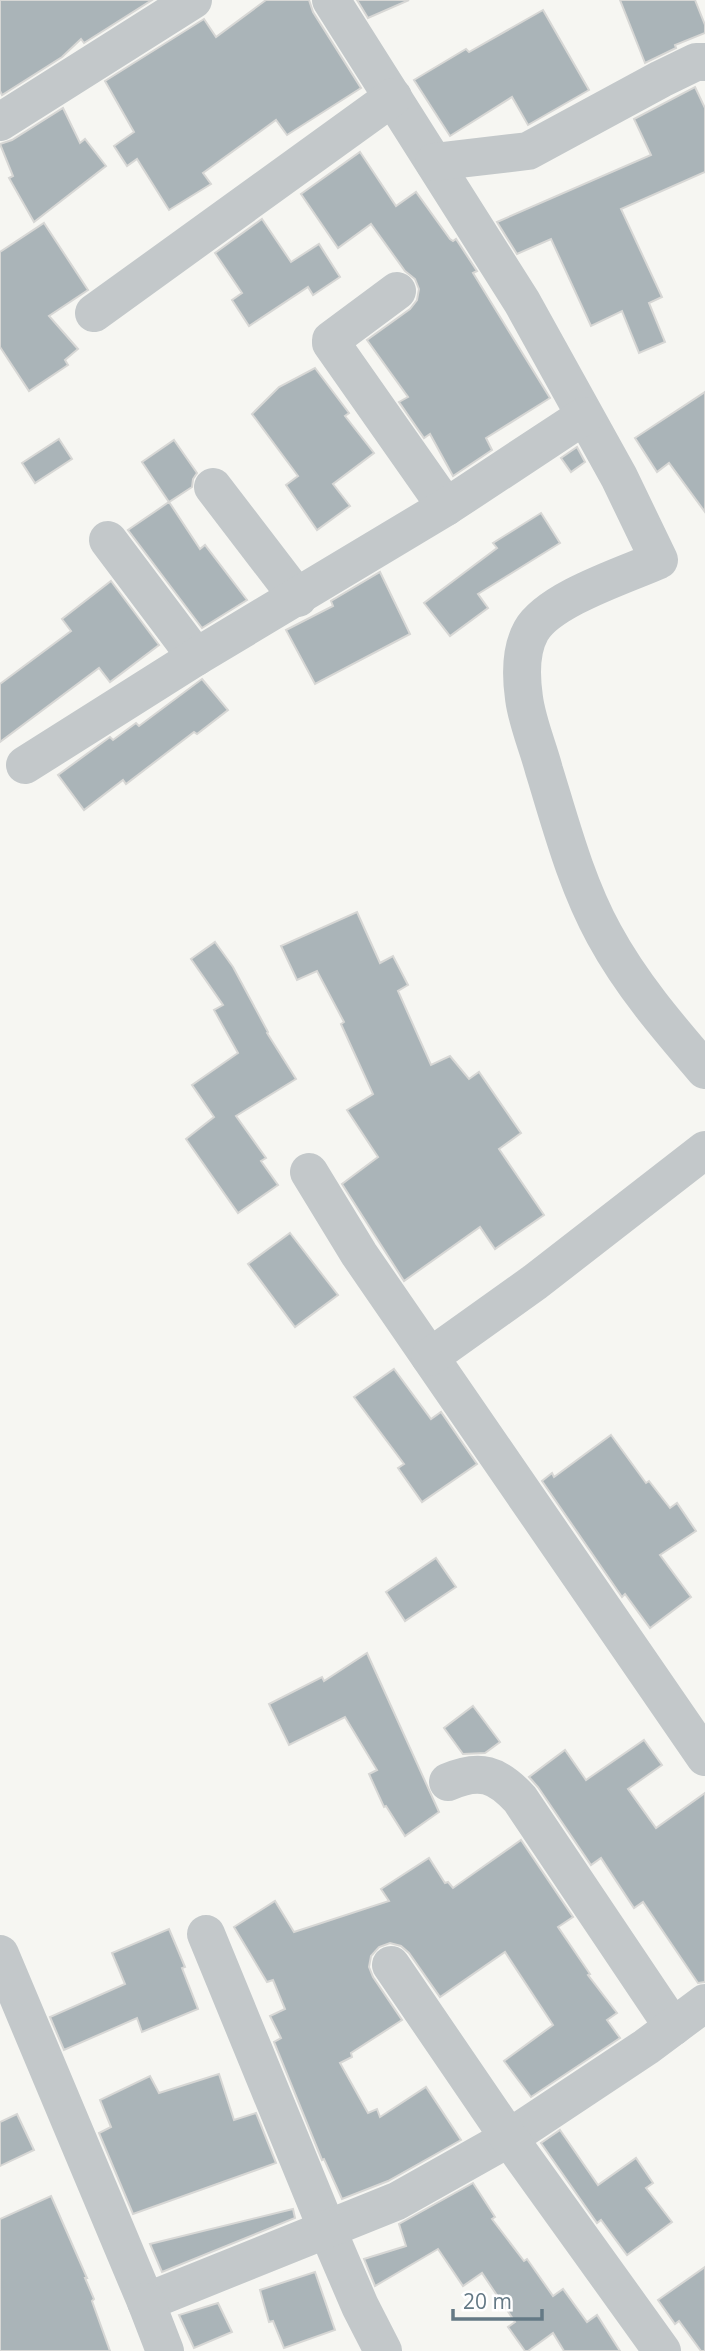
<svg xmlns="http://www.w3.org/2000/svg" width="705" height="2351" font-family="'Open Sans',sans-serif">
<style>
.building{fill:#aab4b8;stroke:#d7d7d5;stroke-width:2}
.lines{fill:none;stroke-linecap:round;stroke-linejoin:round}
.minor{stroke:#c3c8ca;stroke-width:38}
</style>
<rect width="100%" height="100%" fill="#f6f6f2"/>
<!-- building -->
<g class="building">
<path d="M 0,0 L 152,0 L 84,43 L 81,39 L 62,57 L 2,95 L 0,91 Z"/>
<path d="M 266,0 L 309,0 L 313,12 L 361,88 L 287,135 L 276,120 L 203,173 L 211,184 L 169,210 L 137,159 L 127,166 L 114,146 L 134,132 L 105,81 L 204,19 L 216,37 Z"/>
<path d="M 357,0 L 409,0 L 368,18 Z"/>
<path d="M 620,0 L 695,0 L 705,25 L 705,33 L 675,45 L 676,48 L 645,63 Z"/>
<path d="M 543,10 L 589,90 L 528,125 L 512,97 L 450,136 L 414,80 L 466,49 L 469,52 Z"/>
<path d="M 695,87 L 705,108 L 705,172 L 621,209 L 662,297 L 649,303 L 665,342 L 639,353 L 622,311 L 591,326 L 551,239 L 517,254 L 497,222 L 651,155 L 634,119 Z"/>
<path d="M 63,108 L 80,143 L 85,139 L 106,166 L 34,222 L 9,178 L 13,176 L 0,144 L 12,140 Z"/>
<path d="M 360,152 L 396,206 L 416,192 L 450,239 L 453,241 L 456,239 L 477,271 L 473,273 L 550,398 L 486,438 L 492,450 L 453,476 L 430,434 L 424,438 L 399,402 L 408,397 L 367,340 L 410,309 L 417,300 L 419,289 L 415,279 L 405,271 L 371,224 L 338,248 L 301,194 Z"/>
<path d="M 262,219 L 291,262 L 319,244 L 340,277 L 313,295 L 308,287 L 249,326 L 232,300 L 242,293 L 215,253 Z"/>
<path d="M 44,223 L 88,290 L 49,316 L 78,349 L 65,360 L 68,365 L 29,391 L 0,347 L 0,252 Z"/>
<path d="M 315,368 L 349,413 L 345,416 L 374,453 L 333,484 L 350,506 L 317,530 L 286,485 L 298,476 L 252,414 L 279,387 Z"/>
<path d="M 705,392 L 705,512 L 669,463 L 657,472 L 635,438 Z"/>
<path d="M 59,439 L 72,459 L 35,483 L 22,463 Z"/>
<path d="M 174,440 L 197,473 L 193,479 L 192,487 L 169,502 L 142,462 Z"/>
<path d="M 577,447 L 585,462 L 571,472 L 561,458 Z"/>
<path d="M 169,502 L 200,549 L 205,545 L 247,600 L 202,628 L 128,530 Z"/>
<path d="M 541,513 L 560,543 L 478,594 L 488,608 L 450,636 L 424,603 L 497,548 L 493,543 Z"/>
<path d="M 380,572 L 410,634 L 315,684 L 286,630 L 333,606 L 331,601 Z"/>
<path d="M 111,581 L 159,645 L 110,682 L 99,668 L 0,742 L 0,684 L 71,631 L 62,619 Z"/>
<path d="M 202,679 L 228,710 L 197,734 L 194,732 L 126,784 L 123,780 L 84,810 L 58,775 L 110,737 L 113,740 L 136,723 L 139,726 Z"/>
<path d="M 357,912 L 380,963 L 393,956 L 408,985 L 398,991 L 431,1065 L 450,1056 L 469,1079 L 479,1072 L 521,1133 L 499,1149 L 544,1215 L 495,1249 L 480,1227 L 404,1281 L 342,1184 L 378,1157 L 347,1110 L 373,1094 L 341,1024 L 344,1022 L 317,971 L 297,980 L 281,946 Z"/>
<path d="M 215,942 L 233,967 L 268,1032 L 267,1033 L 296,1079 L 236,1116 L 266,1158 L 261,1161 L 278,1185 L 238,1213 L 186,1139 L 214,1117 L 192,1085 L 238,1053 L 214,1010 L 223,1005 L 191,959 Z"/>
<path d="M 290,1233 L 338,1295 L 295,1327 L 248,1264 Z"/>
<path d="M 394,1369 L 431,1419 L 441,1412 L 477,1464 L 422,1502 L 398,1468 L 404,1464 L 354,1397 Z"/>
<path d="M 611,1435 L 646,1483 L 649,1481 L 670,1508 L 677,1503 L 696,1531 L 660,1555 L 691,1597 L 650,1628 L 625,1594 L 622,1597 L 542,1481 L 552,1473 L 554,1477 Z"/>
<path d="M 436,1558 L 456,1587 L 405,1621 L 386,1592 Z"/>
<path d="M 367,1653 L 439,1812 L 405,1836 L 386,1806 L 384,1807 L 369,1774 L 377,1770 L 345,1717 L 289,1745 L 269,1704 L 322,1677 L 324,1681 Z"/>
<path d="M 473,1706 L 500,1742 L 485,1753 L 463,1754 L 444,1728 Z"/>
<path d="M 644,1740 L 662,1765 L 628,1789 L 656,1828 L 705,1793 L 705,1982 L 698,1983 L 643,1902 L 634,1908 L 601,1858 L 591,1865 L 538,1787 L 529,1777 L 565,1750 L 586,1780 Z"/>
<path d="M 521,1840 L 573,1917 L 558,1927 L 590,1974 L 588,1975 L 617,2013 L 607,2020 L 620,2038 L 531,2097 L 504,2061 L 553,2025 L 505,1952 L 440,1997 L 409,1953 L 401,1946 L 390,1943 L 379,1947 L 371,1956 L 369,1967 L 373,1977 L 402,2020 L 351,2053 L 352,2057 L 340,2063 L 368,2113 L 377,2109 L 380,2117 L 426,2087 L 461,2140 L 388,2181 L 342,2199 L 324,2159 L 322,2160 L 274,2042 L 281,2038 L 270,2016 L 285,2009 L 273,1980 L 267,1982 L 234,1927 L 275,1901 L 294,1932 L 389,1901 L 381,1889 L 429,1858 L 445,1883 L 448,1882 L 453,1888 Z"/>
<path d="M 169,1929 L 185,1967 L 182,1968 L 198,2009 L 142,2032 L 137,2018 L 64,2050 L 50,2017 L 125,1984 L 112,1953 Z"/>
<path d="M 219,2074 L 234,2120 L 256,2113 L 276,2163 L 133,2214 L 99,2133 L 111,2127 L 100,2100 L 150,2076 L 159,2093 Z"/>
<path d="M 17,2114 L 34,2150 L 0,2166 L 0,2122 Z"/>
<path d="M 560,2130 L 598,2185 L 636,2158 L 653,2183 L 646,2188 L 672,2222 L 627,2255 L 601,2220 L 597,2223 L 541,2143 Z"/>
<path d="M 473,2183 L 495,2217 L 492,2219 L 524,2261 L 527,2259 L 553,2296 L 563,2289 L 587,2322 L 597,2315 L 620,2351 L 564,2351 L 553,2333 L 528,2351 L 525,2351 L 508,2327 L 515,2322 L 482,2273 L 463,2286 L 438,2249 L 375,2286 L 364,2259 L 406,2246 L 399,2224 Z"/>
<path d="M 51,2196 L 87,2278 L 85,2278 L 94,2299 L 92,2301 L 110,2351 L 0,2351 L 0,2219 Z"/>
<path d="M 293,2209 L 295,2218 L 162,2272 L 150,2244 Z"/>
<path d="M 705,2267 L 705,2351 L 701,2351 L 679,2321 L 675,2324 L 658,2300 Z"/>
<path d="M 315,2272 L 335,2330 L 284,2348 L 273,2321 L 269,2322 L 260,2290 Z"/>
<path d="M 218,2303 L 232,2332 L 194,2348 L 179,2315 Z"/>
</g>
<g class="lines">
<!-- minor -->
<g class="minor">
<path d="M 331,0 L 522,302 L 619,477 L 659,560 C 625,575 549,599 531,631 C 520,651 521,677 524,698 C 527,722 538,747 544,770 C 561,825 576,883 604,934 C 631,984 668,1027 705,1070"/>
<path d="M 0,122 L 193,0"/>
<path d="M 434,162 L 528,151 L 661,79 L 696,62 L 705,62"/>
<path d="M 397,291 L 331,340 L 331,343 L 446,507"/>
<path d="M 94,313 L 393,97"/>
<path d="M 213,487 L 298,598"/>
<path d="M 108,540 L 196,657"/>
<path d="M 25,765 L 196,657 L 446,507 L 584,416"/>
<path d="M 309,1172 L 359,1254 L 705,1757"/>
<path d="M 430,1357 L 535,1282 L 705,1150"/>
<path d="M 448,1782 C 480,1768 497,1774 520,1799 L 673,2027"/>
<path d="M 206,1934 L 327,2229 L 360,2306 L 383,2351"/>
<path d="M 0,1954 L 146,2302 L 397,2201 L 509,2138 L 646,2047 L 705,2003"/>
<path d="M 391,1965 L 509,2138 L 662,2351"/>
<path d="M 146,2302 L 165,2351"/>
</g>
</g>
<!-- scale -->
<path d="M453 2309v10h89v-10" fill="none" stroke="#647985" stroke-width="3.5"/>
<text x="463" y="2309" font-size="21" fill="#647985" stroke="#ffffff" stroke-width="5" paint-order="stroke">20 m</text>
</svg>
